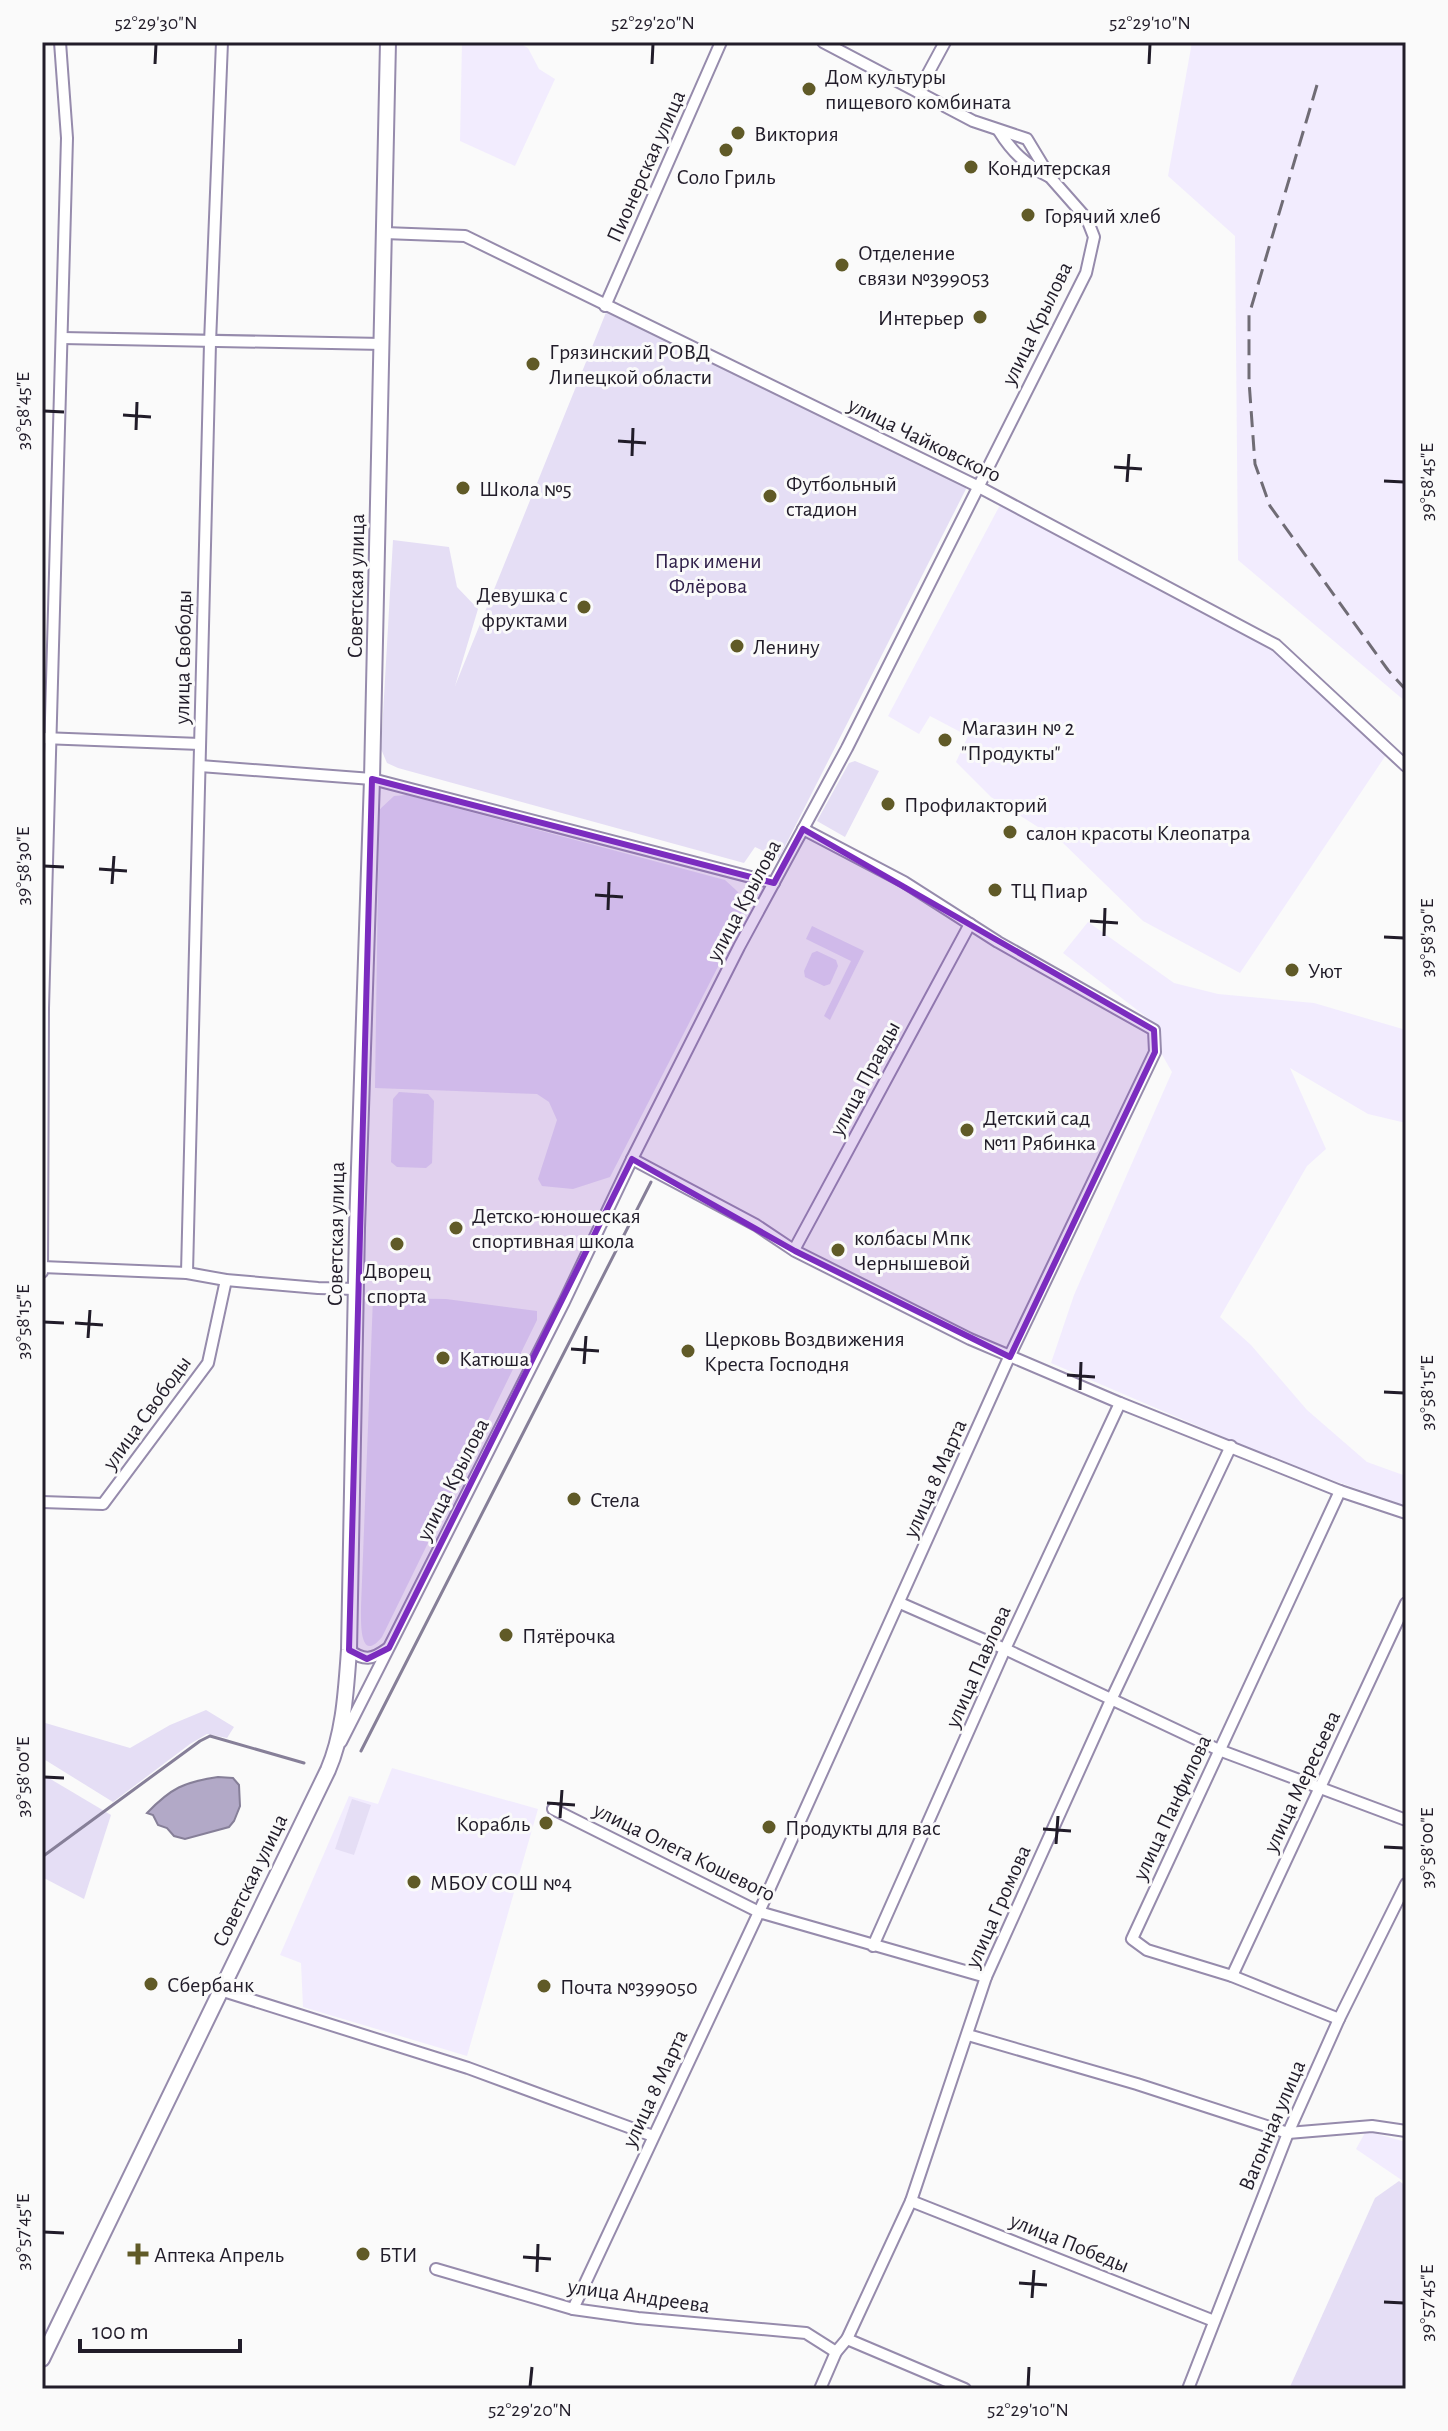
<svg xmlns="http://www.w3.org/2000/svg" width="1448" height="2431" font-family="'Alegreya Sans',sans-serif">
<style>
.built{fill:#f2ecfe}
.green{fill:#e5def5}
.water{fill:#b2a9c7;stroke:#867f98;stroke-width:2}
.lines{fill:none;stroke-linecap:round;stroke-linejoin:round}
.stream{stroke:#867f98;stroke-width:3}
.minor-casing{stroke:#968bac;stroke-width:14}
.major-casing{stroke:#968bac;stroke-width:18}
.minor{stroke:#fff;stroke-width:10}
.major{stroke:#fff;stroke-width:14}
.rail{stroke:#706c75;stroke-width:3;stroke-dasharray:16 8;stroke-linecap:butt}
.marked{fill:#7b2cbf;fill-opacity:0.2;stroke:#7b2cbf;stroke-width:6;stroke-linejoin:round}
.ticks{fill:none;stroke:#211c29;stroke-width:3}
.poi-dot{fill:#605a27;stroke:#fafafa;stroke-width:3}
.labels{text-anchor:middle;stroke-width:6;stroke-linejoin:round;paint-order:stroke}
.poi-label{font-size:22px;fill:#211c29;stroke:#fafafa;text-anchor:start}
.street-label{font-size:22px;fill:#211c29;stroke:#fafafa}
.park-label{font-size:22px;fill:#31214a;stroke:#fafafa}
.neatline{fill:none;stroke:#211c29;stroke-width:3}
.ticks-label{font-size:20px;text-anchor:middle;fill:#211c29}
</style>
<rect width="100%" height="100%" fill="#fafafa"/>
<!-- built -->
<g class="built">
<path d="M 462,42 L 517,42 L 528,48 L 539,69 L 555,79 L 515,166 L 460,141 Z"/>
<path d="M 1192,42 L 1406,42 L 1406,702 L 1238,560 L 1235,236 L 1168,176 Z"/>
<path d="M 1000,505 L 1253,635 L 1392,746 L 1240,973 L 1143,921 L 1063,843 L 991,797 L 956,762 L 968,736 L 930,716 L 919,734 L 888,716 Z"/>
<path d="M 1088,922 L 1174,983 L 1218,994 L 1314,1003 L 1406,1030 L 1406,1123 L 1368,1114 L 1290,1068 L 1326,1149 L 1307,1166 L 1220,1317 L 1251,1345 L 1307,1410 L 1367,1462 L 1406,1476 L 1406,1506 L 1284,1463 L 1051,1363 L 1074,1295 L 1172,1072 L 1153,1039 L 1158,1026 L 1063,953 Z"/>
<path d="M 392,1768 L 538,1809 L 467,2056 L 303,2007 L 301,1963 L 280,1955 L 349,1796 L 378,1804 Z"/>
<path d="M 1366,2131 L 1406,2142 L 1406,2183 L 1356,2149 Z"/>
</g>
<!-- green -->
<g class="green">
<path d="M 607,310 L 968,485 L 779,858 L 755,847 L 744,863 L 398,768 L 387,763 L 381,749 L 393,540 L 449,547 L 457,587 L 478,609 L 455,686 Z"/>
<path d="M 855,761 L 879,771 L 845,837 L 817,821 L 849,763 Z"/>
<path d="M 407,795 L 725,880 L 737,891 L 747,904 L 743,918 L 610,1177 L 573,1189 L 542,1186 L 538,1179 L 557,1120 L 549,1102 L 537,1094 L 375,1088 L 379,810 L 394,796 Z"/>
<path d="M 812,926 L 864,951 L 830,1020 L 824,1016 L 851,961 L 806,939 Z"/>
<path d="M 817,951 L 836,960 L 838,966 L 830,984 L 824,986 L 805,977 L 804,971 L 812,953 Z"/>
<path d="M 399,1092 L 428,1094 L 434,1101 L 432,1163 L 426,1168 L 397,1167 L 391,1162 L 393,1099 Z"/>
<path d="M 373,1298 L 446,1299 L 537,1311 L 537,1320 L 382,1637 C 359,1665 361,1620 361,1607 Z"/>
<path d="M 206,1710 L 234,1727 L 227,1738 L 207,1734 L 190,1744 L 113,1802 L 42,1758 L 42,1722 L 130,1748 L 170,1725 Z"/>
<path d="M 42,1774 L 111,1815 L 84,1899 L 42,1877 Z"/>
<path d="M 352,1799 L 371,1805 L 354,1855 L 335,1849 Z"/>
<path d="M 1399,2181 L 1406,2186 L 1406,2389 L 1289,2389 L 1375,2198 Z"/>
</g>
<!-- water -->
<path class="water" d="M 218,1777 L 233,1778 L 239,1785 L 240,1806 L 234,1821 L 229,1827 L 185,1839 L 174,1836 L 167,1828 L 158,1825 L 153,1815 L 147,1813 C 171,1788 184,1782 218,1777 Z"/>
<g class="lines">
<!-- stream -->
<g class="stream">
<path d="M 361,1751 L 651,1182"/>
<path d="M 42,1857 L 200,1741 L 210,1736 L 304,1763"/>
</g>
<!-- minor casing -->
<g class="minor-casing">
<g id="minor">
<path d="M 918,92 L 945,42"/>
<path d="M 999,131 C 1012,152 1026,165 1048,176"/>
<path d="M 384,233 L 465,236 L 977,486 L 1276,645 L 1406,766"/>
<path d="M 605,306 L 721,42"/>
<path d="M 62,338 L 383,344"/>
<path d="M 42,738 L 200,744"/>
<path d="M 200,766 L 372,779 L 774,883"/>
<path d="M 632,1159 L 756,1225 L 795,1251 L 970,1339 L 1120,1403 L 1340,1491 L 1406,1513"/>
<path d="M 794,1250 L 970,924"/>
<path d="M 42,1267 L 187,1273 L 226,1280 L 318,1288 L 356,1289"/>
<path d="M 42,1272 L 43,1008 L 67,138 L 60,42"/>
<path d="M 187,1273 L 210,343 L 222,42"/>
<path d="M 42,1502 L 103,1504 L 208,1363 L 226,1280"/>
<path d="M 900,1603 L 1005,1649 L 1219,1750 L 1406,1820"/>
<path d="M 349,1650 C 364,1661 372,1660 387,1649"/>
<path d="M 341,1742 L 564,1302 L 632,1159 L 739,947 L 847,748 L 1086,273 L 1094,237 L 1087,219 L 1050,177 L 1027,139 L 973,121 L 823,42"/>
<path d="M 553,1809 L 759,1912 L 986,1977"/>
<path d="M 873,1946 L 1005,1649 L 1120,1403"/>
<path d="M 1232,1976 L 1406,1603"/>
<path d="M 220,1990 L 468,2068 L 653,2136"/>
<path d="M 1339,2019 L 1232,1976 L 1147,1950 L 1132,1939 L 1340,1491"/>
<path d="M 968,2035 L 1137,2084 L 1288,2133 L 1372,2126 L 1406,2131"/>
<path d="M 911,2201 L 1214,2321"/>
<path d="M 436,2269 L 573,2309 L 638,2318 L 806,2333 L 836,2352"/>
<path d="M 573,2309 L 759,1912 L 1011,1353 L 1155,1052 L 1154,1030 L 998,942 L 904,882 L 803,829"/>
<path d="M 847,2339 L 965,2389"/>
<path d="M 820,2389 L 836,2352 L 847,2339 L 911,2201 L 986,1977 L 1111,1700 L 1231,1446"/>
<path d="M 1188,2389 L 1288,2133 L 1339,2019 L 1406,1884"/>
</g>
</g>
<!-- major casing -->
<g class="major-casing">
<path id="major" d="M 42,2359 L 328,1770 C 344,1733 346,1690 349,1650 L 357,1228 L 372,779 L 388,42"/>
</g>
<!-- minor -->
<use href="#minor" class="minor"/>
<!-- major -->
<use href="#major" class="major"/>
<!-- rail -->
<path class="rail" d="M 1317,85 L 1249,315 L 1249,381 L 1255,464 L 1270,506 L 1388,670 L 1406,690"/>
</g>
<!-- marked area -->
<path class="marked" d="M 372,779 L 774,883 L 803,829 L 1154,1030 L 1155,1052 L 1010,1357 L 795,1251 L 632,1159 L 389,1648 L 367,1659 L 349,1650 Z"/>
<!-- ticks -->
<path class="ticks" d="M 155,64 L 156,44M 652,64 L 653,44M 1149,64 L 1150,44M 44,411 L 64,412M 123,415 L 151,417M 136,430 L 137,402M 618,441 L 646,443M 632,456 L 633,428M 1114,467 L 1142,469M 1384,481 L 1404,482M 1127,482 L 1129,454M 44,866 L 64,867M 99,869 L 127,871M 112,884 L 114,856M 595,895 L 623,897M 608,910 L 609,882M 1090,921 L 1118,923M 1104,936 L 1105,908M 1384,937 L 1404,938M 44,1322 L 64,1323M 75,1323 L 103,1325M 88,1338 L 90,1310M 571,1349 L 599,1351M 584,1364 L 586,1336M 1067,1375 L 1095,1377M 1080,1390 L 1081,1362M 1384,1392 L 1404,1393M 44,1777 L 64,1778M 547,1803 L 575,1805M 560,1818 L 562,1790M 1043,1829 L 1071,1831M 1056,1844 L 1058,1816M 1384,1847 L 1404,1848M 44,2232 L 64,2233M 523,2257 L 551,2259M 537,2272 L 538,2244M 1019,2283 L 1047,2285M 1032,2298 L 1034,2270M 1384,2302 L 1404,2303M 530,2387 L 532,2367M 1028,2387 L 1029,2367"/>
<!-- markers -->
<g class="poi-dot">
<circle cx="809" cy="89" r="8"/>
<circle cx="738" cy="133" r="8"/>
<circle cx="726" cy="150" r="8"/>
<circle cx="971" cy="167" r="8"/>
<circle cx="1028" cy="215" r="8"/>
<circle cx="842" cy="265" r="8"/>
<circle cx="980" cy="317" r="8"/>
<circle cx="533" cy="364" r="8"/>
<circle cx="463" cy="488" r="8"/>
<circle cx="770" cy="496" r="8"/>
<circle cx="584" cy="607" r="8"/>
<circle cx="737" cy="646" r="8"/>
<circle cx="945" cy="740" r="8"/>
<circle cx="888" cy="804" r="8"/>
<circle cx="1010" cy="832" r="8"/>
<circle cx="995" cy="890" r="8"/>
<circle cx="1292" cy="970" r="8"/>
<circle cx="967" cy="1130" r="8"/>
<circle cx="456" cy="1228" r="8"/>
<circle cx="397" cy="1244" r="8"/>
<circle cx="838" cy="1250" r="8"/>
<circle cx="688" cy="1351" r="8"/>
<circle cx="443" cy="1358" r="8"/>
<circle cx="574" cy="1499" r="8"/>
<circle cx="506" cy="1635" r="8"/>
<circle cx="546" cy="1823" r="8"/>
<circle cx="769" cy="1827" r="8"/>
<circle cx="414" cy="1882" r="8"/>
<circle cx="151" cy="1984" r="8"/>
<circle cx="544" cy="1986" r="8"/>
<path d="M134 2242h8v8h8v8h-8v8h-8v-8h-8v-8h8z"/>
<circle cx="363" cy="2254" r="8"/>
</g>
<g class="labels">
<!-- poi labels -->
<g class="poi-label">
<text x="825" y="84">Дом культуры<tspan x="825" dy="25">пищевого комбината</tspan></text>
<text x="754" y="141">Виктория</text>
<text x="987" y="175">Кондитерская</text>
<text x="726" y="184" text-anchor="middle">Соло Гриль</text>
<text x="1044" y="223">Горячий хлеб</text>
<text x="858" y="260">Отделение<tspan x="858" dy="25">связи №399053</tspan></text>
<text x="964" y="325" text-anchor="end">Интерьер</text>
<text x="549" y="359">Грязинский РОВД<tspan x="549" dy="25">Липецкой области</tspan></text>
<text x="786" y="491">Футбольный<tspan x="786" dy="25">стадион</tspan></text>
<text x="479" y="496">Школа №5</text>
<text x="568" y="602" text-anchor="end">Девушка с<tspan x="568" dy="25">фруктами</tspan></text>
<text x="753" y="654">Ленину</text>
<text x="961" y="735">Магазин № 2<tspan x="961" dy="25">"Продукты"</tspan></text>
<text x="904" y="812">Профилакторий</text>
<text x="1026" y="840">салон красоты Клеопатра</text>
<text x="1011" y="898">ТЦ Пиар</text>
<text x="1308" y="978">Уют</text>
<text x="983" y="1125">Детский сад<tspan x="983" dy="25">№11 Рябинка</tspan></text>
<text x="472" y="1223">Детско-юношеская<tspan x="472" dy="25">спортивная школа</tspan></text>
<text x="854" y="1245">колбасы Мпк<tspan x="854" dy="25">Чернышевой</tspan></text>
<text x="397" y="1278" text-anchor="middle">Дворец<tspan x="397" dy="25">спорта</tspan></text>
<text x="704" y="1346">Церковь Воздвижения<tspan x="704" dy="25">Креста Господня</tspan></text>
<text x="459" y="1366">Катюша</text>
<text x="590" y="1507">Стела</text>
<text x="522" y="1643">Пятёрочка</text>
<text x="530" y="1831" text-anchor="end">Корабль</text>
<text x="785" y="1835">Продукты для вас</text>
<text x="430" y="1890">МБОУ СОШ №4</text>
<text x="167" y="1992">Сбербанк</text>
<text x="560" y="1994">Почта №399050</text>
<text x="154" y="2262">Аптека Апрель</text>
<text x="379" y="2262">БТИ</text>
</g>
<!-- street labels -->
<g class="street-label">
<text transform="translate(645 166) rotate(-66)" y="8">Пионерская улица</text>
<text transform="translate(1036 323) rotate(-64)" y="8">улица Крылова</text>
<text transform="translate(925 439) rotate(26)" y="8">улица Чайковского</text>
<text transform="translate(355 586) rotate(-89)" y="8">Советская улица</text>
<text transform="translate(182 657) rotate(-89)" y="8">улица Свободы</text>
<text transform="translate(743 900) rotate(-62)" y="8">улица Крылова</text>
<text transform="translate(864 1078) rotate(-62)" y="8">улица Правды</text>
<text transform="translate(335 1234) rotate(-89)" y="8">Советская улица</text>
<text transform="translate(146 1412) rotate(-54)" y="8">улица Свободы</text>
<text transform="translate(934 1478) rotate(-66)" y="8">улица 8 Марта</text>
<text transform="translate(452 1479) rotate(-63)" y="8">улица Крылова</text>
<text transform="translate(977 1666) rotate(-66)" y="8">улица Павлова</text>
<text transform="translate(1301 1781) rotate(-65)" y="8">улица Мересьева</text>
<text transform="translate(1171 1807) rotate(-65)" y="8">улица Панфилова</text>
<text transform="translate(685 1851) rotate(26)" y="8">улица Олега Кошевого</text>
<text transform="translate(249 1880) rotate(-64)" y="8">Советская улица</text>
<text transform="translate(997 1906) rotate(-66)" y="8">улица Громова</text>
<text transform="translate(654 2088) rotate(-65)" y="8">улица 8 Марта</text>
<text transform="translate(1271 2125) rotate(-67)" y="8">Вагонная улица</text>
<text transform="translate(1070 2242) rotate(22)" y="8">улица Победы</text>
<text transform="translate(639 2295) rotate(8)" y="8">улица Андреева</text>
</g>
<!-- park labels -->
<g class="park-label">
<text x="708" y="568">Парк имени<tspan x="708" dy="25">Флёрова</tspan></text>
</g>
</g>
<!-- border -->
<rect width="1448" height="2431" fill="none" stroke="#fafafa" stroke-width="88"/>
<!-- scale -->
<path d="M80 2339v12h160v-12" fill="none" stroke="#211c29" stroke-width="4"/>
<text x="92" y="2339" font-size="24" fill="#211c29" stroke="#fafafa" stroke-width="6" paint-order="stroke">100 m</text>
<rect x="44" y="44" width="1360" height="2343" class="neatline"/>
<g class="ticks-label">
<text x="156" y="29">52°29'30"N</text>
<text x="653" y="29">52°29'20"N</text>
<text x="1150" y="29">52°29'10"N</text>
<text transform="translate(22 411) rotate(-90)" y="7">39°58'45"E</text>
<text transform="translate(1426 482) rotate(-90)" y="7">39°58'45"E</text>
<text transform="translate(22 866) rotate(-90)" y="7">39°58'30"E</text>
<text transform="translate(1426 938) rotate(-90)" y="7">39°58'30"E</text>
<text transform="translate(22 1322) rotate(-90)" y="7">39°58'15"E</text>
<text transform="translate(1426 1393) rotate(-90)" y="7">39°58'15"E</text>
<text transform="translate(22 1777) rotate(-90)" y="7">39°58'00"E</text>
<text transform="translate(1426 1848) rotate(-90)" y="7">39°58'00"E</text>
<text transform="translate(22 2232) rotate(-90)" y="7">39°57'45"E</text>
<text transform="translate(1426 2303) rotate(-90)" y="7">39°57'45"E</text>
<text x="530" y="2416">52°29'20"N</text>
<text x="1028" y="2416">52°29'10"N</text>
</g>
</svg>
